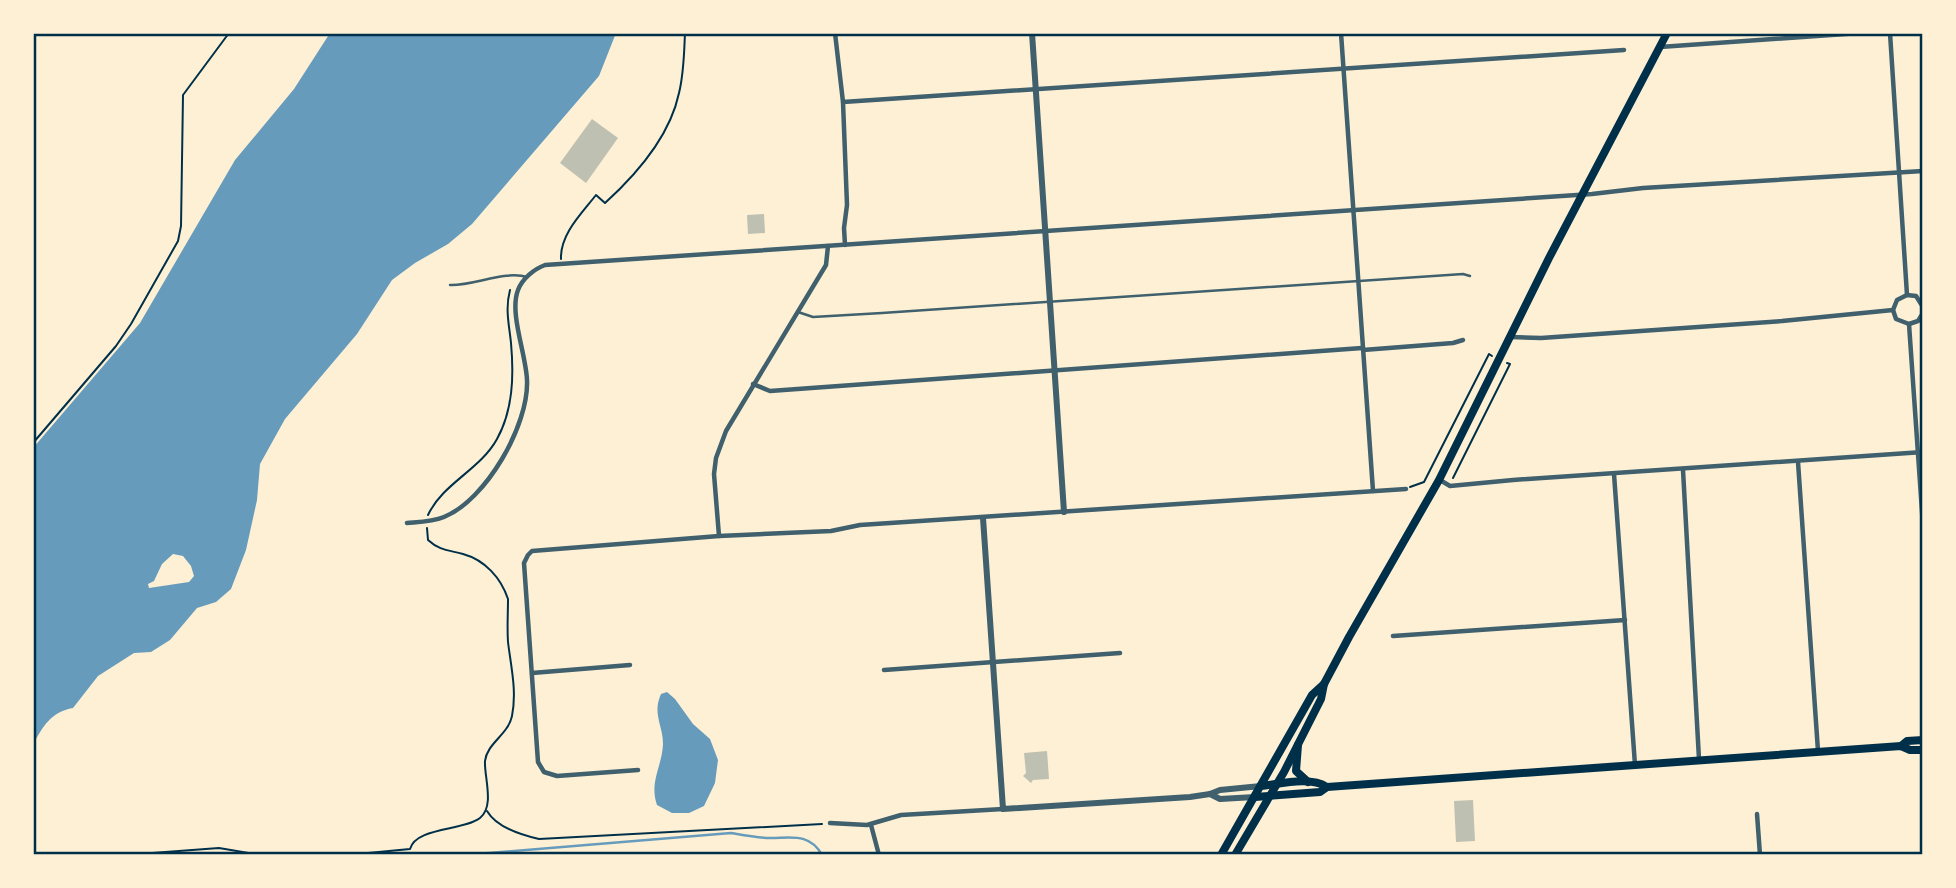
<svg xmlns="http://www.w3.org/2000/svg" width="1956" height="888" font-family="Inter,sans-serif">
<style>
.water{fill:#669bbc;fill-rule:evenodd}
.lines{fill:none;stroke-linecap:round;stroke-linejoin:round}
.stream{stroke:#669bbc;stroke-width:2.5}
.building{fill:#bec0b2}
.path{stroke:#003049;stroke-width:2}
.service{stroke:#3f606c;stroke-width:2.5}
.minor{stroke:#3f606c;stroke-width:4.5}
.tertiary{stroke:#3f606c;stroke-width:6}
.primary{stroke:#003049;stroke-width:8}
.trunk{stroke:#003049;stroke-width:8}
.neatline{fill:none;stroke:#003049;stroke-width:2.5}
</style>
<rect width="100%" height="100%" fill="#fdf0d5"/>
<!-- water -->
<g class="water">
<path d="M 330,33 L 616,33 L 599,76 L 472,224 L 448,244 L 415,263 L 392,280 L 357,334 L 285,419 L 260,464 L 257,500 L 246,550 L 231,589 L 216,602 L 197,608 L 170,640 L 151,652 L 134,653 L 98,676 L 73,708 C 51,712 43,726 33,745 L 33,448 L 140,323 L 235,160 L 294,89 ZM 173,554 L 183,556 L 191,566 L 194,576 L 189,582 L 149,588 L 148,584 L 154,581 L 162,564 Z"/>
<path d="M 667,692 L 675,699 L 693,724 L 710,739 L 718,760 L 715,783 L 704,806 L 689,813 L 672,813 L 657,805 C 649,782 662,767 663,744 C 663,725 652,714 661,694 Z"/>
</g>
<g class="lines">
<!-- stream -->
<path class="stream" d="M 465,855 L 731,833 C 743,835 754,837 766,838 C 788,839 809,831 822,855"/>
</g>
<!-- building -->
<g class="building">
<path d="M 592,119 L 618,138 L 586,183 L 560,163 Z"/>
<path d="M 764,214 L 765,233 L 748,234 L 747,215 Z"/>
<path d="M 1047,751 L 1049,779 L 1033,780 L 1031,783 L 1023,776 L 1026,773 L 1024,753 Z"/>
<path d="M 1473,800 L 1475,841 L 1456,842 L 1454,801 Z"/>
</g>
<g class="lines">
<!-- path -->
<g class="path">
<path d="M 561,259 C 560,234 582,213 596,195 L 605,203 C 637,174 670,136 679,93 C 684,73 684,53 685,33"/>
<path d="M 33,443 L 116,346 L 131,324 L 178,241 L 181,226 L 183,95 L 229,33"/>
<path d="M 1453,478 L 1510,364 L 1507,363"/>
<path d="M 1410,487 L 1424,482 L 1489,354 L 1492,356"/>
<path d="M 428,515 C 443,483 480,470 497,439 C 513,410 514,376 511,343 C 509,324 505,309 510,290"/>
<path d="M 487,811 C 497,828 521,835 539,839 L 822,824"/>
<path d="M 125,855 L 219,848 L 261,855"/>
<path d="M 347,855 L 410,849 C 416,827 463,831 480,818 C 495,806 484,777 485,761 C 487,743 508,735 512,716 C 517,691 511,667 508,642 C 507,628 508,614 508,599 C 501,578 485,560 463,554 C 449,550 440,551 428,540 L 427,528"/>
</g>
<!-- service -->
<g class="service">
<path d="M 450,285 C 473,286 506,270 527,277"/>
<path d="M 798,312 L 813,317 L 882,313 L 1463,274 L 1470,276"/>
</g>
<!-- minor -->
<g class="minor">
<path d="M 835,33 L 843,102 L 1624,50"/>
<path d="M 1341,33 L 1373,491"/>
<path d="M 1890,33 L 1907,295"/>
<path d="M 1660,47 L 1860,33"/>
<path d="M 843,102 L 847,205 L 844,228 L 845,245"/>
<path d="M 1923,307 L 1916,296 L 1907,295 L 1897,300 L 1893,310 L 1896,319 L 1909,324 L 1918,321 L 1923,313"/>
<path d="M 1909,324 L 1923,526"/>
<path d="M 1510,337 L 1541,338 L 1782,321 L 1893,310"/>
<path d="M 1363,350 L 1453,343 L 1463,340"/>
<path d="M 753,384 L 770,391 L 1362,348"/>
<path d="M 1798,462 L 1818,751"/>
<path d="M 1683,470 L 1699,759"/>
<path d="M 1614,474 L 1635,765"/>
<path d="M 1440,480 L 1450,486 L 1513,480 L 1923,452"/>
<path d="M 407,523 C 419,522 432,522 444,517 C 486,500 529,425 527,380 C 526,354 509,313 518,290 C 522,279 534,269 545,265 L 1592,194 L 1643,188 L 1923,171"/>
<path d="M 719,536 L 714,474 L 716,458 L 726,431 L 826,265 L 828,246"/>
<path d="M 1393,636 L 1625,620"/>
<path d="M 884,670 L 1120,653"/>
<path d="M 532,673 L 630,665"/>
<path d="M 638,770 L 557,776 L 544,772 L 538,762 L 524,563 L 528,555 L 532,551 L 719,536 L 831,531 L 860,525 L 1406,489"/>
<path d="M 1757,814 L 1760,855"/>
<path d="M 830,823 L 867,825 L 901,815 L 1003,809"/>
<path d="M 871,825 L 879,855"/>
</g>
<!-- tertiary -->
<g class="tertiary">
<path d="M 1032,33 L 1064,512"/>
<path d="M 983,518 L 1003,809 L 1190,797 L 1210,794 L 1220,790 L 1261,786"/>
<path d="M 1210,794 L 1220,799 L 1255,797"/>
</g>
<!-- primary -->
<g class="primary">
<path d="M 1298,745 L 1296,771 L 1308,782"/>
<path d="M 1901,746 L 1907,741 L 1923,740"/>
<path d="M 1261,786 C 1280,784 1310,776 1327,787"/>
<path d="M 1255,797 L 1320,792 L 1327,787 L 1901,746 L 1910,750 L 1923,750"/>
</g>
<!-- trunk -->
<g class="trunk">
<path d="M 1221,855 L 1312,695 L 1324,684"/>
<path d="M 1235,855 L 1284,772 L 1321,699 L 1324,684 L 1349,637 L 1439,480 L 1549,258 L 1667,33"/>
</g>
</g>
<!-- border -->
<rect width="1956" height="888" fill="none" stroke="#fdf0d5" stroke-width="70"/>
<rect x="35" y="35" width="1886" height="818" class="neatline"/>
</svg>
